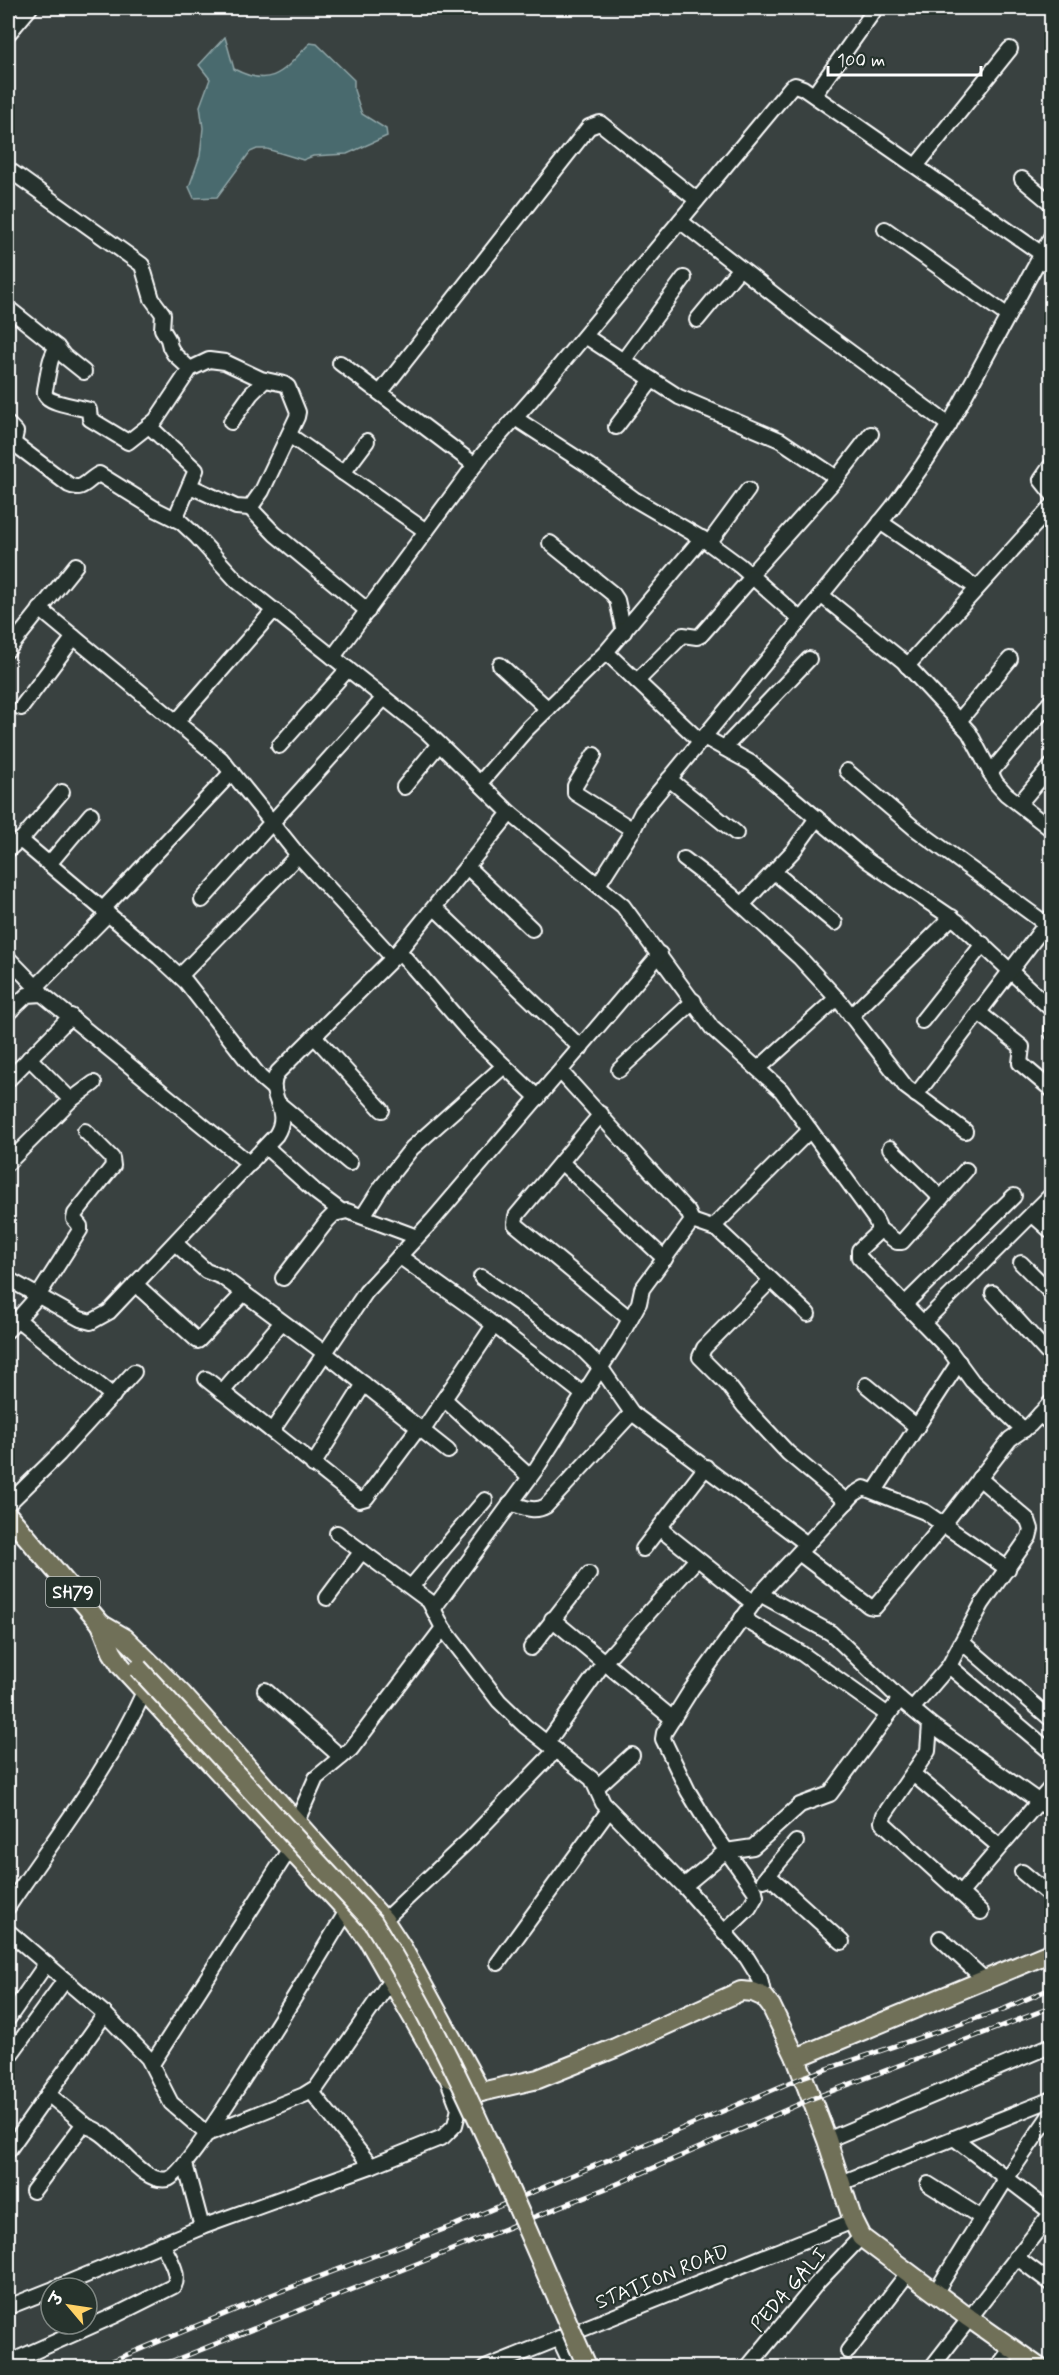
<svg xmlns="http://www.w3.org/2000/svg" width="1059" height="2375" font-family="Mynerve,'Playpen Sans Deva',sans-serif">
<style>
.water{fill:#486b6e;stroke:#91a6a8;stroke-width:1.5}
.lines{fill:none;stroke-linecap:round;stroke-linejoin:round}
.minor-casing{stroke:#fff;stroke-width:18}
.major-casing{stroke:#fff;stroke-width:22}
.minor{stroke:#26332d;stroke-width:14}
.major{stroke:#706f59;stroke-width:18}
.rail-casing{stroke:#fff;stroke-width:5}
.rail{stroke:#26332d;stroke-width:3;stroke-dasharray:9;stroke-linecap:butt}
.major-bridge-casing{stroke:#fff;stroke-width:22;stroke-linecap:butt}
.major-bridge{stroke:#706f59;stroke-width:18}
.labels{text-anchor:middle;stroke-width:4.5;stroke-linejoin:round;paint-order:stroke}
.shield{fill:#26332d;stroke:#bec2c0;stroke-width:1.5}
.shield-label{font-size:18px;font-weight:bold;fill:#fff}
.street-label{font-size:20px;fill:#fff;stroke:#26332d}
</style>
<rect width="100%" height="100%" fill="#394140"/>
<filter id="ink" filterUnits="userSpaceOnUse"><feTurbulence type="fractalNoise" baseFrequency=".0167" numOctaves="2"/><feDisplacementMap in="SourceGraphic" scale="12" xChannelSelector="R" yChannelSelector="G"/><feConvolveMatrix kernelMatrix="1 2 1 2 8 2 1 2 1" color-interpolation-filters="sRGB"/></filter>
<g filter="url(#ink)">
<!-- water -->
<path class="water" d="M 225,37 L 234,69 C 273,90 285,69 310,43 L 317,44 L 354,80 L 354,90 L 362,114 L 386,129 L 387,136 L 347,154 L 313,156 L 303,160 L 267,149 L 257,149 L 250,152 L 217,197 L 194,198 L 189,187 L 200,156 L 203,128 L 200,106 L 210,79 L 199,65 Z"/>
<g class="lines">
<!-- minor casing -->
<g class="minor-casing">
<g id="minor">
<path d="M 8,34 L 30,8"/>
<path d="M 814,95 L 876,8"/>
<path d="M 916,166 L 1010,49"/>
<path d="M 8,169 L 142,265 L 152,299 L 163,314 L 162,329 L 168,339 L 170,347 L 174,354 L 190,369"/>
<path d="M 1022,179 L 1052,204"/>
<path d="M 680,221 L 809,322 L 949,425"/>
<path d="M 885,229 L 1008,316"/>
<path d="M 1039,259 L 1052,267"/>
<path d="M 8,308 L 57,347 L 64,356 L 84,372"/>
<path d="M 697,320 L 740,268"/>
<path d="M 585,336 L 679,397 L 780,440 L 837,478"/>
<path d="M 57,347 C 49,360 50,365 47,379 C 47,383 44,390 45,394 C 47,403 79,407 89,410 L 90,419 L 128,442 L 156,420 L 190,369 L 209,360 L 225,362 L 261,379 L 284,384 L 288,387 L 298,412 L 297,417 L 262,491 L 250,508 L 275,534 L 368,611"/>
<path d="M 623,361 L 684,278"/>
<path d="M 340,363 L 475,465"/>
<path d="M 380,393 L 589,127 L 600,123 L 697,200"/>
<path d="M 515,418 L 589,466 L 634,499 L 706,541 L 740,566 L 801,620"/>
<path d="M 231,422 L 251,394 L 265,380"/>
<path d="M 8,424 L 16,432 L 14,441 L 16,445 L 69,485 C 83,492 87,480 99,474 L 157,510 L 181,522 L 197,537 L 237,581 L 426,731 L 510,813 L 623,906 L 712,1028 L 781,1090 L 875,1219 L 878,1225 L 878,1232 L 859,1250 L 859,1257 L 950,1351 L 972,1381 L 1024,1430"/>
<path d="M 149,426 L 196,470 L 175,519"/>
<path d="M 616,427 L 652,380"/>
<path d="M 289,435 L 426,531"/>
<path d="M 1052,464 L 1041,480 L 1052,494"/>
<path d="M 343,473 L 367,441"/>
<path d="M 190,486 L 236,507 L 250,508"/>
<path d="M 880,522 L 977,588"/>
<path d="M 550,543 L 613,594 L 617,600 L 624,632"/>
<path d="M 709,543 L 748,490"/>
<path d="M 750,575 L 837,478 L 871,434"/>
<path d="M 821,595 L 903,661 L 969,732 L 996,783 L 1006,794 L 1052,830"/>
<path d="M 40,609 L 221,759 L 298,855 L 393,958"/>
<path d="M 8,650 L 76,565"/>
<path d="M 606,652 L 700,741"/>
<path d="M 333,657 L 483,454 L 532,399 L 791,87 L 795,85 L 803,88 L 1042,254"/>
<path d="M 500,665 L 548,709"/>
<path d="M 907,666 L 1052,506"/>
<path d="M 637,681 L 683,635 L 697,637 L 701,635 L 752,577"/>
<path d="M 21,708 L 74,637"/>
<path d="M 177,721 L 274,610"/>
<path d="M 959,721 L 1010,659"/>
<path d="M 704,737 L 751,763 L 868,861 L 958,922 L 1052,1010"/>
<path d="M 279,746 L 348,669"/>
<path d="M 725,747 L 809,659"/>
<path d="M 594,755 L 575,786 L 575,793 L 633,830"/>
<path d="M 847,771 L 913,827 L 1046,924"/>
<path d="M 990,773 L 1052,700"/>
<path d="M 669,779 L 736,833"/>
<path d="M 480,783 L 526,730 L 606,652 L 702,538"/>
<path d="M 404,787 L 439,744"/>
<path d="M 1019,804 L 1052,765"/>
<path d="M 20,841 L 62,792"/>
<path d="M 8,850 L 18,841 L 24,843 L 159,957 L 186,982 L 260,1077 L 274,1089"/>
<path d="M 684,859 L 730,894 L 799,957 L 842,1004 L 906,1087 L 965,1131"/>
<path d="M 49,864 L 91,814"/>
<path d="M 467,867 L 532,929"/>
<path d="M 774,872 L 835,923"/>
<path d="M 598,885 L 633,830 L 642,812 L 826,589 L 892,508 L 923,465 L 949,425 L 1052,235"/>
<path d="M 202,900 L 384,698"/>
<path d="M 742,905 L 794,850 L 817,818"/>
<path d="M 435,908 L 581,1048"/>
<path d="M 103,909 L 232,772"/>
<path d="M 399,951 L 470,1033 L 538,1098"/>
<path d="M 8,958 L 41,992"/>
<path d="M 180,976 L 298,855"/>
<path d="M 36,987 L 108,914"/>
<path d="M 978,1012 L 1022,1047 L 1020,1063 L 1052,1090"/>
<path d="M 8,1013 L 27,995 L 42,994 L 250,1164"/>
<path d="M 851,1016 L 952,917"/>
<path d="M 922,1021 L 983,944"/>
<path d="M 1052,1029 L 1052,1033"/>
<path d="M 314,1036 L 382,1110"/>
<path d="M 29,1058 L 71,1100"/>
<path d="M 758,1069 L 837,998"/>
<path d="M 619,1070 L 694,1001"/>
<path d="M 8,1080 L 71,1016"/>
<path d="M 916,1095 L 1052,916"/>
<path d="M 278,1103 L 350,1163"/>
<path d="M 601,1114 L 516,1216 L 515,1224 L 630,1319"/>
<path d="M 266,1147 L 317,1193 L 341,1211"/>
<path d="M 890,1148 L 941,1198"/>
<path d="M 561,1162 L 665,1259"/>
<path d="M 8,1163 L 71,1100 L 94,1083"/>
<path d="M 1032,1214 L 1052,1232"/>
<path d="M 363,1216 L 382,1186 L 412,1148 L 504,1066"/>
<path d="M 692,1221 L 718,1230 L 808,1314"/>
<path d="M 713,1227 L 810,1130"/>
<path d="M 879,1229 L 897,1242 L 902,1242 L 966,1170"/>
<path d="M 175,1243 L 206,1271 L 222,1277 L 326,1354 L 448,1451"/>
<path d="M 399,1256 L 476,1311 L 584,1395"/>
<path d="M 1021,1263 L 1052,1294"/>
<path d="M 481,1277 L 577,1344 L 601,1368 L 632,1413 L 807,1544"/>
<path d="M 283,1278 L 327,1221 L 334,1214 L 347,1211 L 417,1237"/>
<path d="M 8,1279 L 80,1319 L 91,1322 L 109,1312 L 276,1135 C 293,1109 263,1095 278,1072 L 393,958 L 510,813"/>
<path d="M 771,1280 L 704,1348 L 700,1357 L 728,1385 L 744,1406 L 788,1453 L 847,1502"/>
<path d="M 135,1284 L 198,1341 L 244,1293"/>
<path d="M 993,1293 L 1052,1358"/>
<path d="M 905,1304 L 1014,1196"/>
<path d="M 17,1319 L 113,1396"/>
<path d="M 923,1323 L 1052,1194"/>
<path d="M 8,1330 L 38,1296 L 80,1230 L 80,1226 L 74,1219 L 75,1214 L 113,1166 L 112,1158 L 85,1131"/>
<path d="M 206,1379 L 359,1500 L 366,1498 L 419,1427"/>
<path d="M 866,1385 L 917,1427"/>
<path d="M 222,1392 L 282,1322"/>
<path d="M 444,1399 L 530,1477"/>
<path d="M 1040,1414 L 1052,1425"/>
<path d="M 423,1430 L 494,1325"/>
<path d="M 272,1431 L 366,1292 L 432,1221 L 660,954"/>
<path d="M 313,1465 L 364,1384"/>
<path d="M 875,1491 L 959,1362"/>
<path d="M 510,1503 C 523,1507 534,1513 546,1506 L 632,1413"/>
<path d="M 8,1504 L 59,1454 L 134,1372"/>
<path d="M 659,1528 L 753,1603"/>
<path d="M 337,1533 L 429,1601 L 443,1628 L 499,1701 L 525,1726 L 592,1779 L 603,1803 L 684,1886 L 747,1958 L 760,1979 L 764,1997"/>
<path d="M 643,1549 L 706,1467"/>
<path d="M 799,1553 L 869,1606 L 875,1607 L 944,1524 L 1010,1439 L 1030,1425 L 1052,1401"/>
<path d="M 411,1587 L 485,1500"/>
<path d="M 760,1594 L 831,1633 L 900,1699 L 930,1724 L 1052,1811"/>
<path d="M 327,1598 L 362,1551"/>
<path d="M 434,1608 L 536,1469 L 619,1339 L 639,1303 L 642,1289 L 692,1221 L 688,1212 L 561,1072"/>
<path d="M 742,1618 L 801,1653 L 888,1715"/>
<path d="M 552,1619 L 673,1719"/>
<path d="M 963,1643 L 1052,1720"/>
<path d="M 531,1648 L 589,1574"/>
<path d="M 949,1666 L 1052,1753"/>
<path d="M 265,1690 L 341,1757"/>
<path d="M 912,1709 L 949,1666 L 982,1604 L 1029,1537 L 1031,1529 L 1028,1520 L 979,1478"/>
<path d="M 930,1724 L 928,1751 L 884,1815 L 882,1822 L 981,1912"/>
<path d="M 547,1743 L 605,1661 L 697,1559"/>
<path d="M 913,1774 L 1000,1847"/>
<path d="M 597,1787 L 632,1755"/>
<path d="M 297,1821 L 316,1778 L 351,1749 L 443,1628"/>
<path d="M 1022,1872 L 1052,1897"/>
<path d="M 768,1875 L 842,1942"/>
<path d="M 764,1880 L 796,1842"/>
<path d="M 684,1886 L 726,1851 L 753,1847 L 800,1805 L 830,1794 L 900,1699"/>
<path d="M 960,1894 L 1052,1786"/>
<path d="M 8,1907 C 55,1837 109,1769 144,1692"/>
<path d="M 384,1920 L 470,1839 L 556,1750"/>
<path d="M 8,1931 L 105,2014 L 148,2058 L 171,2103 L 207,2134 L 304,2095 L 317,2087 L 391,1980"/>
<path d="M 724,1932 L 749,1908 L 756,1896 L 755,1891 L 709,1826 L 688,1791 L 663,1739 L 664,1733 L 691,1690 L 760,1594 L 854,1494 L 864,1488 L 925,1512 L 1008,1569"/>
<path d="M 940,1938 L 985,1980"/>
<path d="M 498,1963 L 609,1810"/>
<path d="M 8,2019 L 46,1964"/>
<path d="M 8,2058 L 65,1980"/>
<path d="M 152,2064 L 289,1850"/>
<path d="M 311,2091 L 371,2166"/>
<path d="M 48,2094 L 87,2126"/>
<path d="M 954,2138 L 1052,2213"/>
<path d="M 827,2140 L 1052,2045"/>
<path d="M 8,2151 L 105,2014"/>
<path d="M 185,2164 L 202,2227"/>
<path d="M 841,2183 L 1052,2099"/>
<path d="M 928,2184 L 982,2218"/>
<path d="M 33,2191 L 82,2126 C 110,2125 139,2186 168,2179 C 191,2173 325,1946 347,1911"/>
<path d="M 1016,2257 L 1052,2284"/>
<path d="M 55,2288 L 202,2227 L 371,2166 L 443,2137 L 455,2125 L 459,2109 L 446,2075"/>
<path d="M 935,2293 L 1006,2179 L 1052,2112"/>
<path d="M 8,2307 L 51,2290"/>
<path d="M 559,2338 L 573,2368"/>
<path d="M 848,2351 L 908,2273"/>
<path d="M 8,2363 L 116,2315 L 174,2286 C 181,2273 167,2255 162,2243"/>
<path d="M 485,2368 L 853,2221"/>
<path d="M 747,2368 L 818,2282 L 861,2237"/>
<path d="M 931,2368 L 1052,2212"/>
<path d="M 997,2368 L 1012,2348"/>
</g>
</g>
<!-- major casing -->
<g class="major-casing">
<g id="major">
<path d="M 8,1515 L 108,1632"/>
<path d="M 101,1624 L 112,1652 L 121,1666 L 347,1911 L 369,1941 L 442,2069 L 449,2077 L 481,2092 L 538,2079 L 615,2048 L 741,1991 L 753,1992 L 764,1997 L 771,2006 L 796,2058 L 827,2140 L 853,2221 L 861,2237 L 969,2318 L 1040,2368"/>
<path d="M 101,1624 L 125,1638 L 182,1694 L 384,1920 L 403,1949 L 481,2092"/>
<path d="M 796,2058 L 1052,1952"/>
</g>
</g>
<!-- minor -->
<use href="#minor" class="minor"/>
<!-- major -->
<use href="#major" class="major"/>
<!-- rail casing -->
<g class="rail-casing">
<g id="rail">
<path d="M 95,2368 L 271,2295 L 455,2225 L 803,2077 L 1004,2009 L 1052,1988"/>
<path d="M 155,2368 L 617,2184 L 811,2099 L 1052,2007"/>
</g>
</g>
<!-- rail -->
<use href="#rail" class="rail"/>
<!-- major-bridge casing -->
<g class="major-bridge-casing">
<path id="major-bridge" d="M 138,1668 L 373,1922 C 461,2062 520,2218 588,2368"/>
</g>
<!-- major-bridge -->
<use href="#major-bridge" class="major-bridge"/>
</g>
</g>
<g class="labels">
<!-- shield labels -->
<rect class="shield" x="46" y="1577" width="54" height="30" rx="4.5"/>
<g class="shield-label">
<text x="73" y="1598">SH79</text>
</g>
<!-- street labels -->
<g class="street-label">
<text transform="translate(662 2276) rotate(-22)" y="7">STATION ROAD</text>
<text transform="translate(788 2289) rotate(-49)" y="7">PEDA GALI</text>
</g>
</g>
<!-- margin -->
<rect width="1059" height="2375" fill="none" stroke="#26332d" stroke-width="30"/>
<rect x="15" y="15" width="1029" height="2345" fill="none" stroke="#fff" stroke-width="2" filter="url(#ink)"/>
<!-- north arrow -->
<g transform="translate(69 2306) rotate(299)"><circle r="28" fill="#26332d" stroke="#7d8581" stroke-width="1.5"/>
<path d="M0-4.5L10 22L0 15L-10 22Z" fill="#ffd166"/>
<text y="-9" font-size="16" font-weight="bold" text-anchor="middle" fill="#ffffff">उ</text>
</g>
<!-- scale -->
<path d="M828 66v9h153v-9" fill="none" stroke="#ffffff" stroke-width="3"/>
<text x="837" y="66" font-size="18" fill="#ffffff" stroke="#26332d" stroke-width="4.5" paint-order="stroke">100 m</text>
</svg>
